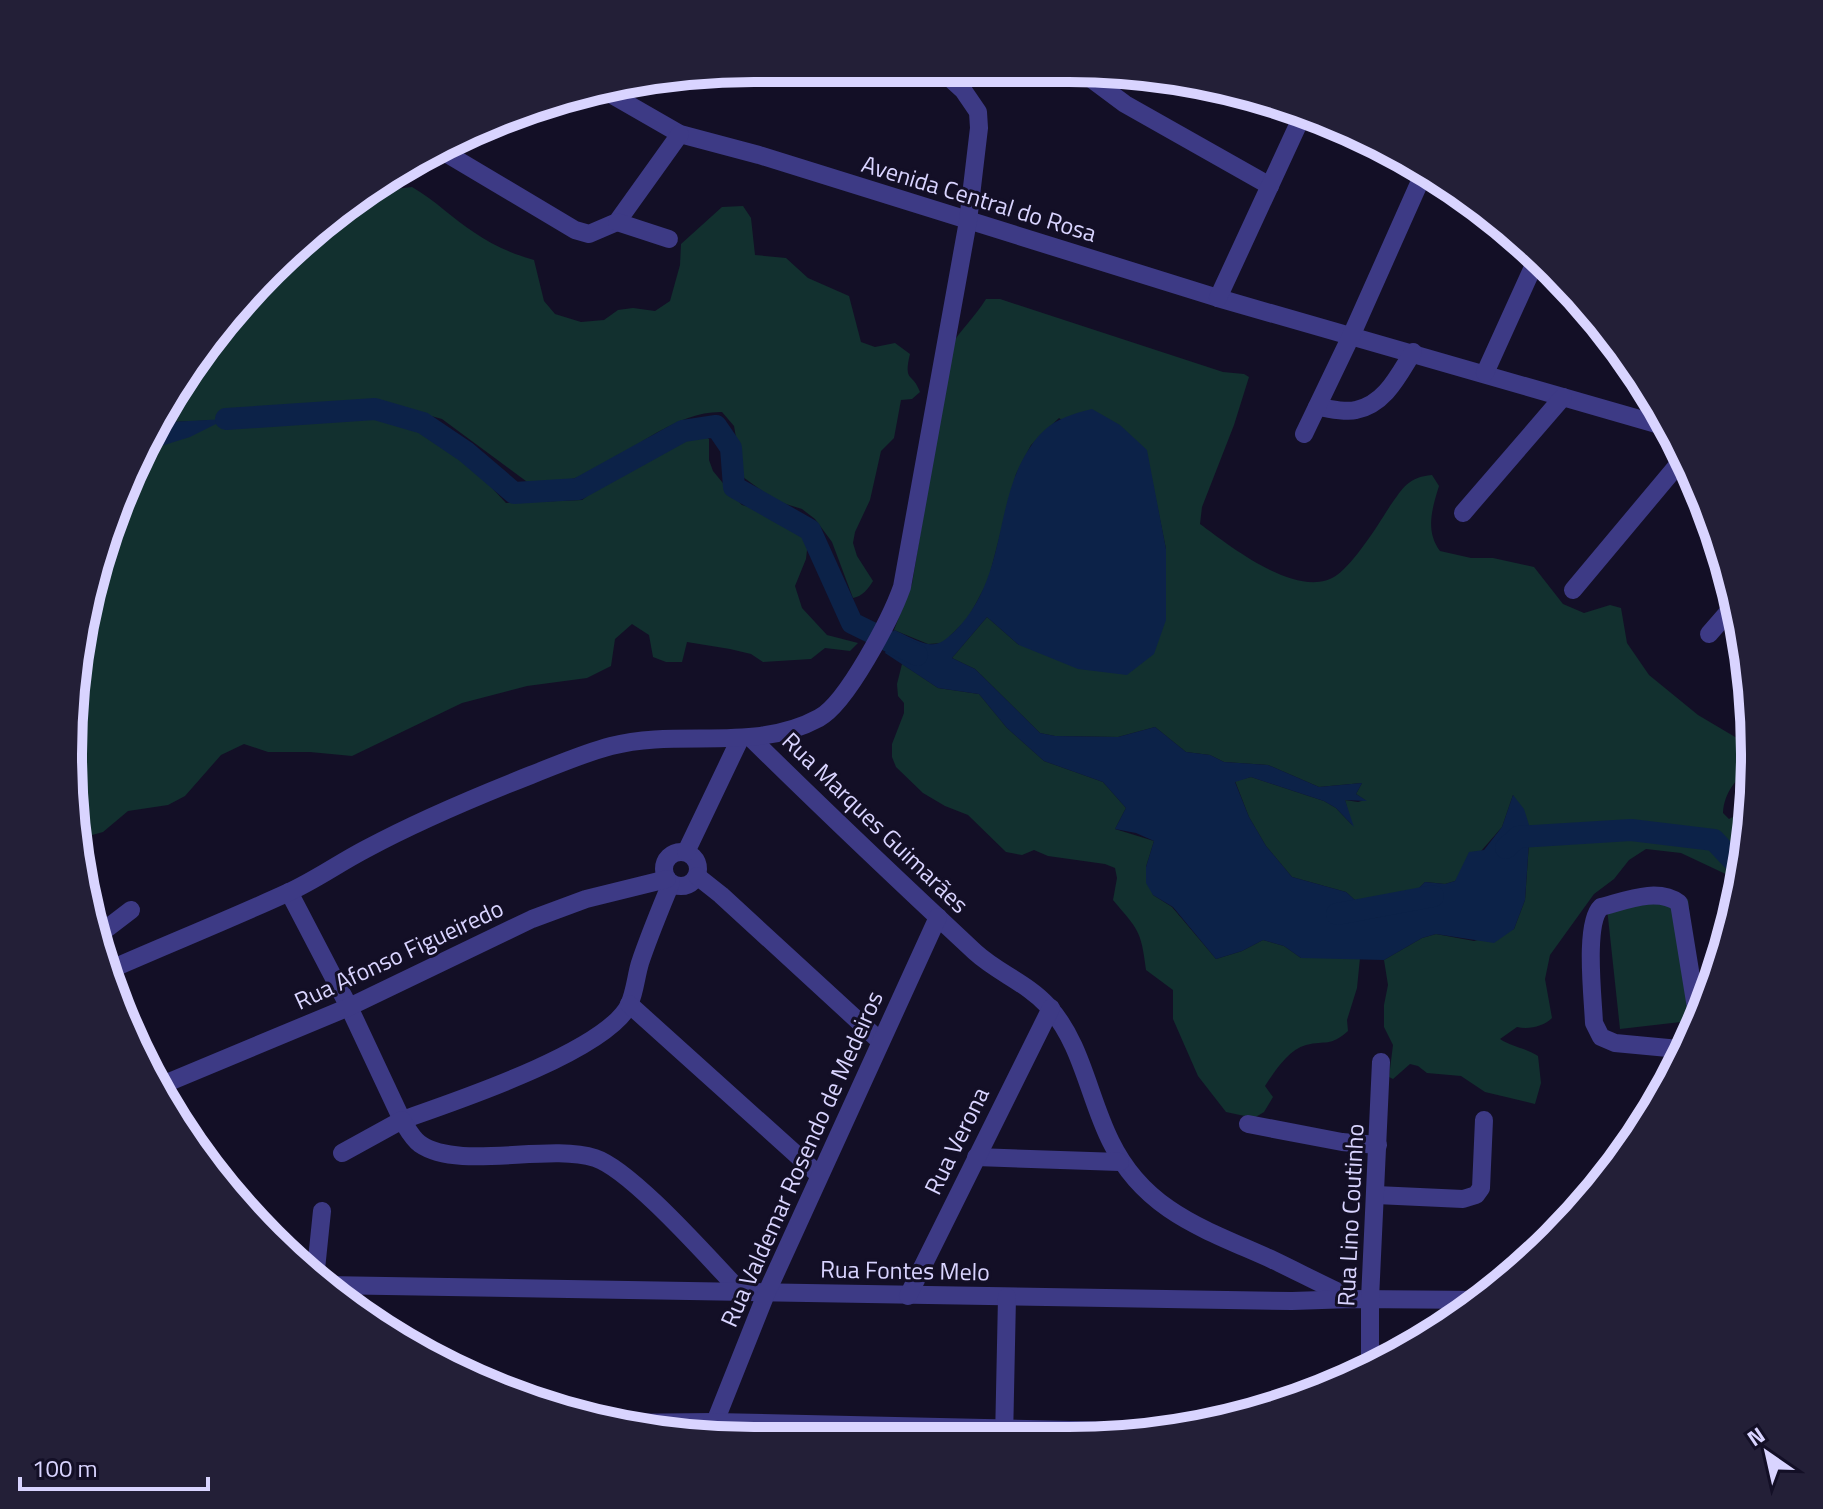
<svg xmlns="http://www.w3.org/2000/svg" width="1823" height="1509" font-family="'Titillium Web',sans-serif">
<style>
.green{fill:#12302f}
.water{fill:#0c2248}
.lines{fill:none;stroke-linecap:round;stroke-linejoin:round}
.river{stroke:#0c2248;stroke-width:22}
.minor{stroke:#3d3a85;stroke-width:18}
.labels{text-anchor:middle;stroke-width:6;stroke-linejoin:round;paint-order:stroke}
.street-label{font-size:24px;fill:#d9d4ff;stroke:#130f26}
.rim{fill:none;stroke:#d9d4ff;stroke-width:10}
</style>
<rect width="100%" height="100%" fill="#130f26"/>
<!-- green -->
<g class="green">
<path d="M 412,187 C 435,200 453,219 475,233 C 492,245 513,254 534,260 L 544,301 L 555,314 L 581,322 L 604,320 L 618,310 L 633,308 L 655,311 L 670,301 L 680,265 L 681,244 L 722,207 L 743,206 L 751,218 L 755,255 L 786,258 L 808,278 L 849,296 L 861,342 L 875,347 L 895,343 L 910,354 C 903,383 913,372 920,392 L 912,399 L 901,400 L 894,438 L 881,451 L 870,500 L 855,532 L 853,543 L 857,556 L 873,581 C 868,589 863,596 853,598 L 832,542 L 815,519 L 802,509 L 776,501 L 743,477 L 734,426 L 722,412 C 678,411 636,448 599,468 C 578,479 557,484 534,487 L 442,419 L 384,403 L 253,409 L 227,420 L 241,427 L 329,420 L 388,420 L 434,439 L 479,474 L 506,503 L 582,500 L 605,482 L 678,438 C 689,434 699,432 709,439 L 709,460 L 713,471 L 736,499 L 742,505 L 767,512 L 808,541 L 806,559 L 795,586 L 802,608 L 827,635 L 858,643 L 850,651 L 825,648 L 811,659 L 763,662 L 751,654 L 730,649 L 687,642 L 682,662 L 666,662 L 653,657 L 649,635 L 632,624 L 615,639 L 611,666 L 587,678 L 527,686 L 462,703 L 352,756 L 310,752 L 268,752 L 244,744 L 221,755 L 185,796 L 168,805 L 128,811 L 103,832 L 78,839 L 70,709 L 104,534 L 145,451 L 224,420 L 169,422 L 178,396 L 167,407 L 183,373 L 269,269 L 370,192 Z"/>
<path d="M 986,299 L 1000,299 L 1223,372 L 1244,374 L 1249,377 L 1234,425 L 1202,507 L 1200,524 C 1230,546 1300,602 1337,575 C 1355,562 1378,525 1390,506 C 1403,488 1408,477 1432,475 L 1439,486 C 1432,509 1425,531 1440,551 L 1471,558 L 1493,558 L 1534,567 L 1563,604 L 1584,613 L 1610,605 L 1621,608 L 1627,643 L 1649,675 L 1698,715 L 1752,747 L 1752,765 C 1737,778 1724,792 1723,813 L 1729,819 L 1750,808 L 1749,845 L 1732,919 L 1732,877 L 1681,853 L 1646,849 L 1629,860 L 1614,879 L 1594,894 L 1550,955 L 1545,979 L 1552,1018 C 1544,1026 1529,1030 1517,1027 L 1500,1039 C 1512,1047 1526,1048 1538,1056 L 1541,1083 L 1535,1104 L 1485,1092 L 1461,1076 L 1427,1073 L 1418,1066 L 1410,1064 L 1393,1079 L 1389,1077 L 1393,1045 L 1384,1027 L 1384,1005 L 1388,985 L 1384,960 L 1422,938 L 1436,934 L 1474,941 L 1514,929 L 1525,900 L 1530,828 L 1513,795 L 1502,827 L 1455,881 L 1445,884 L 1425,882 L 1396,911 L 1375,918 L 1346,892 L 1292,877 L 1266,846 L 1249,817 L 1235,781 L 1251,777 L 1324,801 L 1336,808 L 1352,825 L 1345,800 L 1358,802 L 1365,800 L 1356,794 L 1362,783 L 1319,787 L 1268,765 L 1224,762 L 1210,755 L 1186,752 L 1155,727 L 1118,737 L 1055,736 L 1040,733 L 975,669 L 952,658 L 987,617 L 1019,645 L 1164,578 L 1166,549 L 1152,480 L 1059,418 L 1031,445 L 1016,474 L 988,581 L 968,618 L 943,643 L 928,644 L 894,630 L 912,584 L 951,346 C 961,329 975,317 986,299 Z"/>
<path d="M 902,664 L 938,688 L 979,694 L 1007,728 L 1044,761 L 1103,782 L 1126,808 L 1115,829 L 1154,841 L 1146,867 L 1153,895 L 1172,907 L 1216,959 L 1242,951 L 1263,940 L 1284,946 L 1301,958 L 1360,958 L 1357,988 L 1347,1020 L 1348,1031 C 1330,1047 1326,1040 1306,1045 C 1288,1050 1275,1071 1265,1086 L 1273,1097 L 1264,1112 L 1254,1118 L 1226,1112 L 1198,1076 L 1173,1019 L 1173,990 L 1146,970 C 1141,929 1138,930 1113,900 L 1117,878 L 1115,868 L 1105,864 L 1048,856 L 1034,850 L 1022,855 L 1006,852 L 968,815 L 945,806 L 923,793 L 896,767 L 892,757 L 892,744 L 904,713 L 904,703 L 898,696 L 897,684 Z"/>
<path d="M 1688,899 L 1700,1016 L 1698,1020 L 1620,1029 L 1607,908 Z"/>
</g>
<!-- water -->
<g class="water">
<path d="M 179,394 L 170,422 L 226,419 L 190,437 L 145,451 L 167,407 Z"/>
<path d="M 1092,409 L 1120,425 L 1147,450 L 1166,549 L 1166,620 L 1154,654 L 1127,675 L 1078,669 L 1019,645 L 987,617 L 952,658 L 975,669 L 1040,733 L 1055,736 L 1118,737 L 1155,727 L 1186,752 L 1210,755 L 1224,762 L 1268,765 L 1319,787 L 1362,783 L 1356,794 L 1367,801 L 1345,800 L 1354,827 L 1336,808 L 1324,801 L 1251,777 L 1235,782 L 1249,817 L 1266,846 L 1292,877 L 1346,892 L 1375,918 L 1396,911 L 1425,882 L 1445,884 L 1455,881 L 1469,852 L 1484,850 L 1502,827 L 1513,795 L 1524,809 L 1530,828 L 1525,900 L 1514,929 L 1494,943 L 1436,934 L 1422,938 L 1384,960 L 1301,958 L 1284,946 L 1263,940 L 1242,951 L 1216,959 L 1173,907 L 1153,895 L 1146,883 L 1146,867 L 1154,841 L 1136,833 L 1115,829 L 1126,808 L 1103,782 L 1044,761 L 1007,728 L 979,694 L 938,688 L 885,653 L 894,630 C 904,634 917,642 928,644 C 940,646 946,639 954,632 C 1009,578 992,501 1031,446 C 1048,421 1065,416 1092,409 Z"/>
</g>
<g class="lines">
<!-- river -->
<g class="river">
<path d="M 226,419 L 375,409 L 423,423 L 466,452 L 514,493 L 578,489 L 683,431 L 716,426 L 731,448 L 734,487 L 810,530 L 852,623 L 917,655"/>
<path d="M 1506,848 L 1518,837 L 1631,830 L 1714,840 L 1743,871"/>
<path d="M 1337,914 L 1433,896"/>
</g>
<!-- minor -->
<g class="minor">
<path d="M 1078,69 L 1125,104 L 1270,186"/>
<path d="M 600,88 L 680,134 L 759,155 L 1218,298 L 1667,427"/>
<path d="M 439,149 L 575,230 L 589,234 L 617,222 L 680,134"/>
<path d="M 617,222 L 669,239"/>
<path d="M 1218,298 L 1303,114"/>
<path d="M 1485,373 L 1538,256"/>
<path d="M 1317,407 C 1329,408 1344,413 1356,410 C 1385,404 1398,376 1413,352"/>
<path d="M 1304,434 L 1352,334 L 1425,170"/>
<path d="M 1463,513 L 1563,397"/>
<path d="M 1573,590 L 1686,455"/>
<path d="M 1709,634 L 1736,603"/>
<path d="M 752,739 C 825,811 900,882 975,952 C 998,973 1027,983 1048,1006 C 1082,1043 1089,1099 1111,1142 C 1145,1212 1207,1230 1273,1260 C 1298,1272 1323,1285 1349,1297"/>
<circle cx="681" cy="869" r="17"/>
<path d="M 686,852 L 740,739"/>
<path d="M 697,876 L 721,895 L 880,1041"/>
<path d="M 289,892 L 349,1007 L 402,1120 C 453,1102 605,1052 629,1005 C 635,992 636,976 640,963 C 649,936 660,910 671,883"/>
<path d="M 97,936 L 131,910"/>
<path d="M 109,970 C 168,944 228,920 287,893 C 314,881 339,863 366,849 C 420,820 475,797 531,775 C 557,765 584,753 611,746 C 680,728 755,753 819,718 C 847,703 891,618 902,587 L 968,221 L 979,128 L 978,112 L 963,90 L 951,79 L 925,69"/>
<path d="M 629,1004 L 819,1175"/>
<path d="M 1687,1045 L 1679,1049 L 1615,1043 L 1601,1037 L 1594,1023 C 1593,998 1584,923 1601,907 C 1625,901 1657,887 1679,903 L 1698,1020"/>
<path d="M 157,1087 L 349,1007 L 532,919 L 586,899 L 667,879"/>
<path d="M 1248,1124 L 1342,1142 L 1378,1145"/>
<path d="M 342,1153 L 402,1120 C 407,1128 412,1138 420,1144 C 459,1171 548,1143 595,1158 C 632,1170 712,1262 743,1294"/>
<path d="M 976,1157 L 1120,1162"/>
<path d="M 1376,1195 L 1463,1199 L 1476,1195 L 1481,1188 L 1484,1120"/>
<path d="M 315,1279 L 322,1211"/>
<path d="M 324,1285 L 1292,1301 L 1352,1299 L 1486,1300"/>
<path d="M 908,1296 L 1051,1008"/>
<path d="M 1370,1371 L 1370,1299 L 1381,1062"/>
<path d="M 715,1422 L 766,1294 L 938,917"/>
<path d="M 607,1423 L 715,1422 L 1159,1432"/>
<path d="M 1004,1440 L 1007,1297"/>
</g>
</g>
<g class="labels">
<!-- street labels -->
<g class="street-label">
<text transform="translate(979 199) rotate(17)" y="8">Avenida Central do Rosa</text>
<text transform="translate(875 823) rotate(44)" y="8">Rua Marques Guimarães</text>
<text transform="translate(399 955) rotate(-25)" y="8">Rua Afonso Figueiredo</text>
<text transform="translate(957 1141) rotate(-64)" y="8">Rua Verona</text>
<text transform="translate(802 1159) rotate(-66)" y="8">Rua Valdemar Rosendo de Medeiros</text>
<text transform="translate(1351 1215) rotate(-87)" y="8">Rua Lino Coutinho</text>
<text transform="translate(905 1271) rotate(1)" y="8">Rua Fontes Melo</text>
</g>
</g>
<!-- crop -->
<path d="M0 0H1823V1509H0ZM754 82H1069A672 672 0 0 1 1741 754V755A672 672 0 0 1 1069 1427H754A672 672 0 0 1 82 755V754A672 672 0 0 1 754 82Z" fill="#231f37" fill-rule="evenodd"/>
<path class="rim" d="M754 82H1069A672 672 0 0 1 1741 754V755A672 672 0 0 1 1069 1427H754A672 672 0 0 1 82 755V754A672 672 0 0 1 754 82Z"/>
<!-- north arrow -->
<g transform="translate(1767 1453) rotate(326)" stroke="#130f26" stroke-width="6" paint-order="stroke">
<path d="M0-6L14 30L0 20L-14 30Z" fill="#d9d4ff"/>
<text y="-12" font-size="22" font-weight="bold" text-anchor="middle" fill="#d9d4ff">N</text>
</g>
<!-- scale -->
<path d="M20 1477v12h188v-12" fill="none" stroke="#d9d4ff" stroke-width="4"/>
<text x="32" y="1477" font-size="24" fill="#d9d4ff" stroke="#130f26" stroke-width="6" paint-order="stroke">100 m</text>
</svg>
